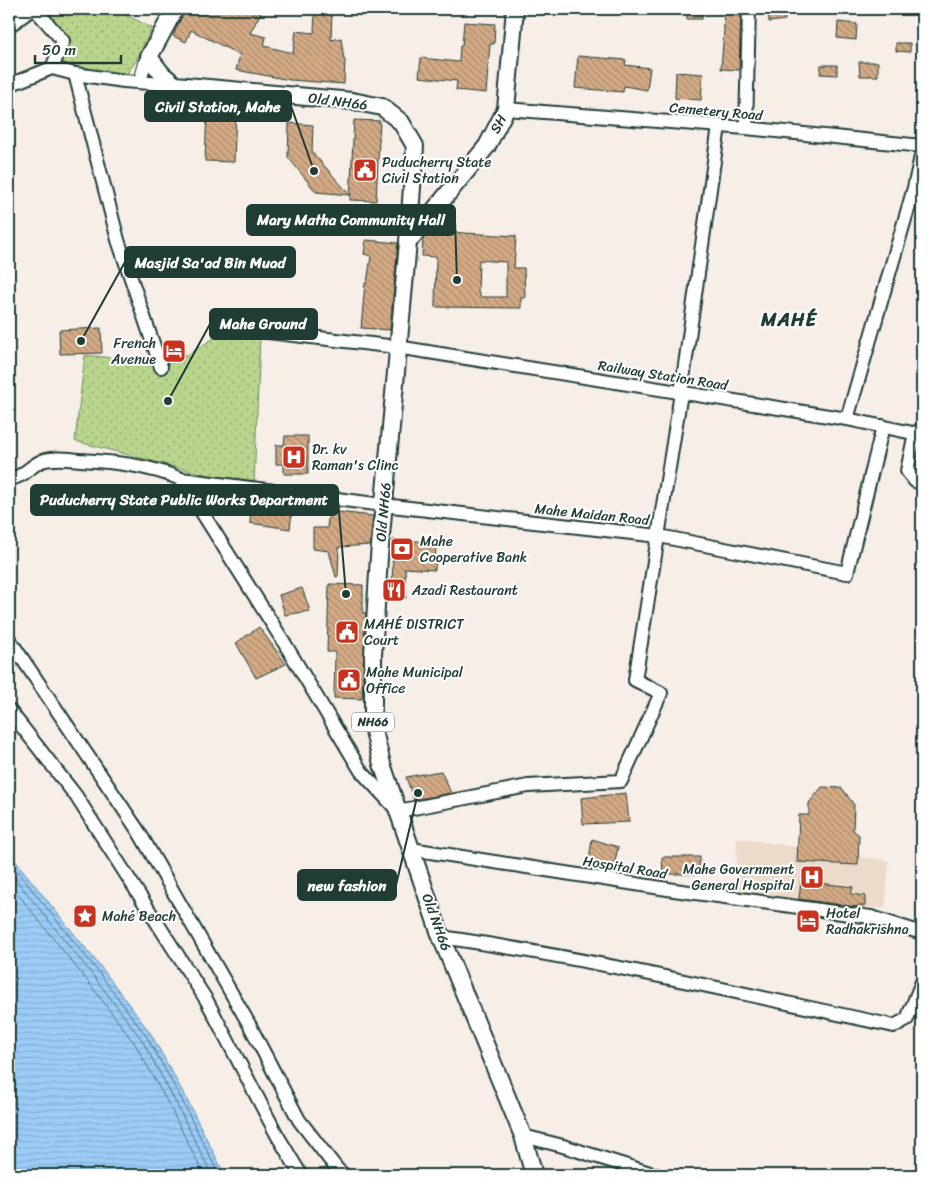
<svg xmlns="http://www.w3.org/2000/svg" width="931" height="1184" font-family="Sriracha,sans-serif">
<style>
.built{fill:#ecdaca}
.grass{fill:url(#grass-dots);stroke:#6c8960}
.water{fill:url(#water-rules);stroke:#6993a9}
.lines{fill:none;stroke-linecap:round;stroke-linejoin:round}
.shore{stroke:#517682;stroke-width:1}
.building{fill:url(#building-back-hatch);stroke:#1f3d34;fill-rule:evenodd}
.minor-casing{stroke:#1f3d34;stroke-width:16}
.major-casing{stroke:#1f3d34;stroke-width:20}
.minor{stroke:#fff;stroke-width:12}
.major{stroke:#fff;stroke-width:16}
.labels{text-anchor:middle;stroke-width:4;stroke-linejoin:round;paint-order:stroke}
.shield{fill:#fff;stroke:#627771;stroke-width:1}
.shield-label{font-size:12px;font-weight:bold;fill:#1f3d34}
.street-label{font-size:14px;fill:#1f3d34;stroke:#fff}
.poi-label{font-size:14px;fill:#1f3d34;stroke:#fff;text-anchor:start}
.district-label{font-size:19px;font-weight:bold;letter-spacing:1px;fill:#1f3d34;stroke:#fff}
.leader{fill:none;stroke:#1f3d34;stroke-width:2}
.callout-dot{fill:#1f3d34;stroke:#fff;stroke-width:2}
.callout{fill:#1f3d34;stroke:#1f3d34;stroke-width:2}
.callout-label{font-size:15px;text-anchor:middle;font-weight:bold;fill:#fff}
</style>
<defs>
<pattern id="grass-dots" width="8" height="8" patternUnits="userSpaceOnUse" patternTransform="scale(1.25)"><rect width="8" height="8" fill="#b9d58d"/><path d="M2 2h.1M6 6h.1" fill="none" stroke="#96ae74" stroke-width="1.8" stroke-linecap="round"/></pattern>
<pattern id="water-rules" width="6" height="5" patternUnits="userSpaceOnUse" patternTransform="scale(1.25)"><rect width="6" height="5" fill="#9bccf7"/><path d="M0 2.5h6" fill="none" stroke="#85b0d4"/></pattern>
<pattern id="building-back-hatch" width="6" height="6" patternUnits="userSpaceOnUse" patternTransform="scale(1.25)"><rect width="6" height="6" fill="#d4aa85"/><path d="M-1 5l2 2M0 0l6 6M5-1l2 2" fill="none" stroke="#ab8c6e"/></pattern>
</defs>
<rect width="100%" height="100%" fill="#f6eee7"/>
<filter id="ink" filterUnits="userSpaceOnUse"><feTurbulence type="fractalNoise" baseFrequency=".02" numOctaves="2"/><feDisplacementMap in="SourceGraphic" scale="10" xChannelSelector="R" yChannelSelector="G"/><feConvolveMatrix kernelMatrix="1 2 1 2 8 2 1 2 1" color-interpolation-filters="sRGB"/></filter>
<g filter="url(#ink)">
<!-- built -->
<path class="built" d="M 737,838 L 889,861 L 885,909 L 736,892 Z"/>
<!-- grass -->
<g class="grass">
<path d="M 47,9 L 115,9 L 152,28 L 136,61 L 126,75 L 58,66 L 68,40 L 42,14 Z"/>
<path d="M 214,338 L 260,338 L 254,485 L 222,479 L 75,441 L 85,355 L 151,362 L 179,360 Z"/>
</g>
<!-- water -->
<path class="water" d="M 9,853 L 104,971 L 151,1034 L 185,1096 L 225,1175 L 9,1175 Z"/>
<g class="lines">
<!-- shore -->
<g class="shore">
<path d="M 9,861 L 100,974 L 147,1037 L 181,1098 L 219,1175"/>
<path d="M 9,871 L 95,978 L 142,1040 L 175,1101 L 212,1175"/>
<path d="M 9,883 L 89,983 L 135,1044 L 169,1105 L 204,1175"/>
</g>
</g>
<!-- building -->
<g class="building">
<path d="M 185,9 L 263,9 L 250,33 L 266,37 L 264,46 L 293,53 L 296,31 L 314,33 L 315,9 L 332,9 L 331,40 L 341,38 L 344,60 L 345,60 L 344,84 L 290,80 L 236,70 L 240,55 L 191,30 L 186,42 L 173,36 Z"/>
<rect x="687" y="9" width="15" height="10"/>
<path d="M 723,9 L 741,9 L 739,70 L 721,69 L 724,30 Z"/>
<path d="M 768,9 L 784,9 L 785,20 L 769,22 Z"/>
<path d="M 464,22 L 495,24 L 494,44 L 490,44 L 486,93 L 456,90 L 457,81 L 419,77 L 421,58 L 459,62 L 460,46 L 462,46 Z"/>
<path d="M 838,22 L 857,24 L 856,40 L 837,38 Z"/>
<path d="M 896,43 L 910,43 L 910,52 L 896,51 Z"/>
<path d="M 578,56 L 626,60 L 625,65 L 650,68 L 647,90 L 624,86 L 623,92 L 575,88 Z"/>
<path d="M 859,62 L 878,62 L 878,76 L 860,76 Z"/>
<path d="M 821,65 L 837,65 L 837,75 L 820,74 Z"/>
<path d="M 676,72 L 703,74 L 701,100 L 675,98 Z"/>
<path d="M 207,110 L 236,111 L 234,162 L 205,161 Z"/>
<path d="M 354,120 L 380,121 L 376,201 L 350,200 Z"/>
<path d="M 289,123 L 313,125 L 312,152 L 350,195 L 316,192 L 288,157 Z"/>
<path d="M 430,231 L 516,236 L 514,268 L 524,268 L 525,298 L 521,298 L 521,308 L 435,307 L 436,257 L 422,256 L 423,239 ZM 479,260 L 506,262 L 506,297 L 480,297 L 480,293 L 478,293 Z"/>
<path d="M 366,240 L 398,243 L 390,330 L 361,328 L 365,283 L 367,283 L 371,256 L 364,254 Z"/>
<path d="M 101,328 L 102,353 L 60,354 L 59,330 Z"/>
<path d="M 183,339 L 184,356 L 167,358 L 163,342 Z"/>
<path d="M 285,436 L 308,436 L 308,474 L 284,474 L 284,464 L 276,464 L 276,445 L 284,445 Z"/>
<path d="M 251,506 L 292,511 L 290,529 L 250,523 Z"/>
<path d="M 329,511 L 373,516 L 370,545 L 339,547 L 338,576 L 336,577 L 329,551 L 313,549 L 313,528 L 327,528 Z"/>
<path d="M 393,540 L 436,542 L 435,570 L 405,568 L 406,598 L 392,598 Z"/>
<path d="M 329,584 L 363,585 L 363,613 L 366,613 L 362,699 L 334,698 L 335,652 L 327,652 Z"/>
<path d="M 302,588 L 310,611 L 285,615 L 279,595 Z"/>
<path d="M 259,627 L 286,664 L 256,678 L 236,643 Z"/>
<path d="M 441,771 L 451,793 L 414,800 L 406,777 Z"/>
<path d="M 822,787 L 842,788 L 854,805 L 853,830 L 859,835 L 858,865 L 797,862 L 799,815 L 809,815 L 809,803 Z"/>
<path d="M 626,793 L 629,822 L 583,824 L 581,798 Z"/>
<path d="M 592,839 L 618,847 L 613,872 L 588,868 Z"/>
<path d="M 662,857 L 700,857 L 699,874 L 663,874 Z"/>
<path d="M 801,881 L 853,887 L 851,894 L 865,896 L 865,906 L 857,906 L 856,907 L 799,899 Z"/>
</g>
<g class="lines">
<!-- minor casing -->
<g class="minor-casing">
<g id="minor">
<path d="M 35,9 L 63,41 L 52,68"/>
<path d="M 9,26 L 32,9"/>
<path d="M 75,74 L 118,240 L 161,367"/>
<path d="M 140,82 L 145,63 L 149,57"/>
<path d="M 9,85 L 52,68 L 75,74 L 124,81 L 175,85"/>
<path d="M 506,109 L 746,128 L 922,146"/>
<path d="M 746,128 L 749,9"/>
<path d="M 241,329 L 397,347 L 847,419 L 922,435"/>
<path d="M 847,419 L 914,188 L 922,152"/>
<path d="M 922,429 L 915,433 L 907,471 L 915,481 L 922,483"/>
<path d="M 9,479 C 25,477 29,466 42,461 C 53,457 68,459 80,460 C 116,462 147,465 181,479 L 383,505 L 659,536 L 847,573 L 883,426"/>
<path d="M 181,479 L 285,644 L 361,771 L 398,811 L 528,786 L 621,781 L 661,693 L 635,680 L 681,393 L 719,126"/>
<path d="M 9,639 L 139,832 L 249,1024 L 299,1120 L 337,1169 L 344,1175"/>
<path d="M 9,710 L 76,796 L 207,1001 L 277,1135 L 301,1175"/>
<path d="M 411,849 L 674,890 L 871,917 L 922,933"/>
<path d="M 441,937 C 594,959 743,994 894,1026 L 907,1019 L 922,982"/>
<path d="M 523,1136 L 563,1146 L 656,1175"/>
</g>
</g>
<!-- major casing -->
<g class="major-casing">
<g id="major">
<path d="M 175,9 L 149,57 L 162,74 L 175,85 L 352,101 L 382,107 L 401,122 L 415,146 L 408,242 L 379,557 L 373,655 L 373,727 L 382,764 L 441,937 L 523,1136 L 534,1175"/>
<path d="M 408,242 L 487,146 L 506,109 L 515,9"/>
</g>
</g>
<!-- minor -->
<use href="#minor" class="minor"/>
<!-- major -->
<use href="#major" class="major"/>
</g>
</g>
<!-- icons -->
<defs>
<g id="civic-square" transform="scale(1.25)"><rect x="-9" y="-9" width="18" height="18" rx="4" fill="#c8321e" stroke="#fff"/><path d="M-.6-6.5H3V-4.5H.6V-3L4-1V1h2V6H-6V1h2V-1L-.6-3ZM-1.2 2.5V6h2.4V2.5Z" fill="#fff"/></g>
<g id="hotel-square" transform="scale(1.25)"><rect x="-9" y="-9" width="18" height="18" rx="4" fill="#c8321e" stroke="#fff"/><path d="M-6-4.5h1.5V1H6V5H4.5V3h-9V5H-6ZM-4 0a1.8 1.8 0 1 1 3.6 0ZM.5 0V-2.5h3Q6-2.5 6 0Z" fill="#fff"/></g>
<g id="hospital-square" transform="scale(1.25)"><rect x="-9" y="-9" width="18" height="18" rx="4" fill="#c8321e" stroke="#fff"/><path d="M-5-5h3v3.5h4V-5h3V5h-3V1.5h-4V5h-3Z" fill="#fff"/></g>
<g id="bank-square" transform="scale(1.25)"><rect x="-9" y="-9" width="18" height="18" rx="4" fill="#c8321e" stroke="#fff"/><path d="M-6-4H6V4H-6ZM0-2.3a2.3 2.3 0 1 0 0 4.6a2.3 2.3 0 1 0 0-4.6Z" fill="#fff"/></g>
<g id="restaurant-square" transform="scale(1.25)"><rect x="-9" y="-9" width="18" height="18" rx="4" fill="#c8321e" stroke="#fff"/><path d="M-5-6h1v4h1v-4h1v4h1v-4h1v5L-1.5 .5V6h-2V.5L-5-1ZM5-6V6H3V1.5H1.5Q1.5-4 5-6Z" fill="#fff"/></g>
<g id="sight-square" transform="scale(1.25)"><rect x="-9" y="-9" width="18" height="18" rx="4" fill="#c8321e" stroke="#fff"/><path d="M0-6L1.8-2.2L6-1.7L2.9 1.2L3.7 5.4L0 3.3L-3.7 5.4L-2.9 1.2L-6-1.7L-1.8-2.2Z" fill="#fff"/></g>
</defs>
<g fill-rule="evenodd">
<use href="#civic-square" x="365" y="170"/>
<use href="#hotel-square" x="174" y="351"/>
<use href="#hospital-square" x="294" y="457"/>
<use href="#bank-square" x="402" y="549"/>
<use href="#restaurant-square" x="394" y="590"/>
<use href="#civic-square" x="347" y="632"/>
<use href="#civic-square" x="349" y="680"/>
<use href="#hospital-square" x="812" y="877"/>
<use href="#sight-square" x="85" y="916"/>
<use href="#hotel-square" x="808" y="921"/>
</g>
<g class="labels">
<!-- shield labels -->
<rect class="shield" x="352" y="712.5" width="42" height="19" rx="4"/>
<g class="shield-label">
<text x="373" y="726">NH66</text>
</g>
<!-- street labels -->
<g class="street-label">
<text transform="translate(338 101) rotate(7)" y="5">Old NH66</text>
<text transform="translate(716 111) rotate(5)" y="5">Cemetery Road</text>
<text transform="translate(498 124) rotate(-62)" y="5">SH</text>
<text transform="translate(663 375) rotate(9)" y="5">Railway Station Road</text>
<text transform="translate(383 512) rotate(-85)" y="5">Old NH66</text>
<text transform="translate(592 514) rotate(6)" y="5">Mahe Maidan Road</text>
<text transform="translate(625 867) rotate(9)" y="5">Hospital Road</text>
<text transform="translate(437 922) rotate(70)" y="5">Old NH66</text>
</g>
<!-- poi labels -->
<g class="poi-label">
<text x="382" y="167">Puducherry State<tspan x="382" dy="16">Civil Station</tspan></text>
<text x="156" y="348" text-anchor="end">French<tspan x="156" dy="16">Avenue</tspan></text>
<text x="312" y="454">Dr. kv<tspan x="312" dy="16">Raman's Clinc</tspan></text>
<text x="420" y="546">Mahe<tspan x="420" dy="16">Cooperative Bank</tspan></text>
<text x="412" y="595">Azadi Restaurant</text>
<text x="364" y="629">MAHÉ DISTRICT<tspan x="364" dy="16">Court</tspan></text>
<text x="366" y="677">Mahe Municipal<tspan x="366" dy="16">Office</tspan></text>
<text x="794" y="874" text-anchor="end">Mahe Government<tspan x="794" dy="16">General Hospital</tspan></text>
<text x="826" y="918">Hotel<tspan x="826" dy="16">Radhakrishna</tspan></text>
<text x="102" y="921">Mahé Beach</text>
</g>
<!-- district labels -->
<g class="district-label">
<text x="789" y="326">MAHÉ</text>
</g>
</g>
<!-- callouts -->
<path class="leader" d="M314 171L291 106M457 280L455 220M81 341L125 262M168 401L210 324M346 594L338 500M418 793L396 885"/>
<g class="callout-dot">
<circle cx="314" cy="171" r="5"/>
<circle cx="457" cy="280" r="5"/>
<circle cx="81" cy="341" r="5"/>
<circle cx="168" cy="401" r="5"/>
<circle cx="346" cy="594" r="5"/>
<circle cx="418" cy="793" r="5"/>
</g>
<g class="callout">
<rect x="145" y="91" width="146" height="30" rx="5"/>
<rect x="247" y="205" width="208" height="30" rx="5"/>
<rect x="125" y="247" width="170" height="30" rx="5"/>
<rect x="210" y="309" width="107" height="30" rx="5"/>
<rect x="31" y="485" width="307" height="30" rx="5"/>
<rect x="298" y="870" width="98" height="30" rx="5"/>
</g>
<g class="callout-label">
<text x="218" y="112">Civil Station, Mahe</text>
<text x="351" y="225">Mary Matha Community Hall</text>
<text x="210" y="268">Masjid Sa'ad Bin Muad</text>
<text x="263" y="329">Mahe Ground</text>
<text x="184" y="505">Puducherry State Public Works Department</text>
<text x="347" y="891">new fashion</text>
</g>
<!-- margin -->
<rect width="931" height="1184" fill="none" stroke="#fff" stroke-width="30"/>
<rect x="15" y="15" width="901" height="1154" fill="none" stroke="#1f3d34" stroke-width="2" filter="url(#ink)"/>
<!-- scale -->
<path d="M35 55v8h86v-8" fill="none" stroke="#1f3d34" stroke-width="2.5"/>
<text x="42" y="55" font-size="15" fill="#1f3d34" stroke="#ffffff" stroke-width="4" paint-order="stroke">50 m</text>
</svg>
